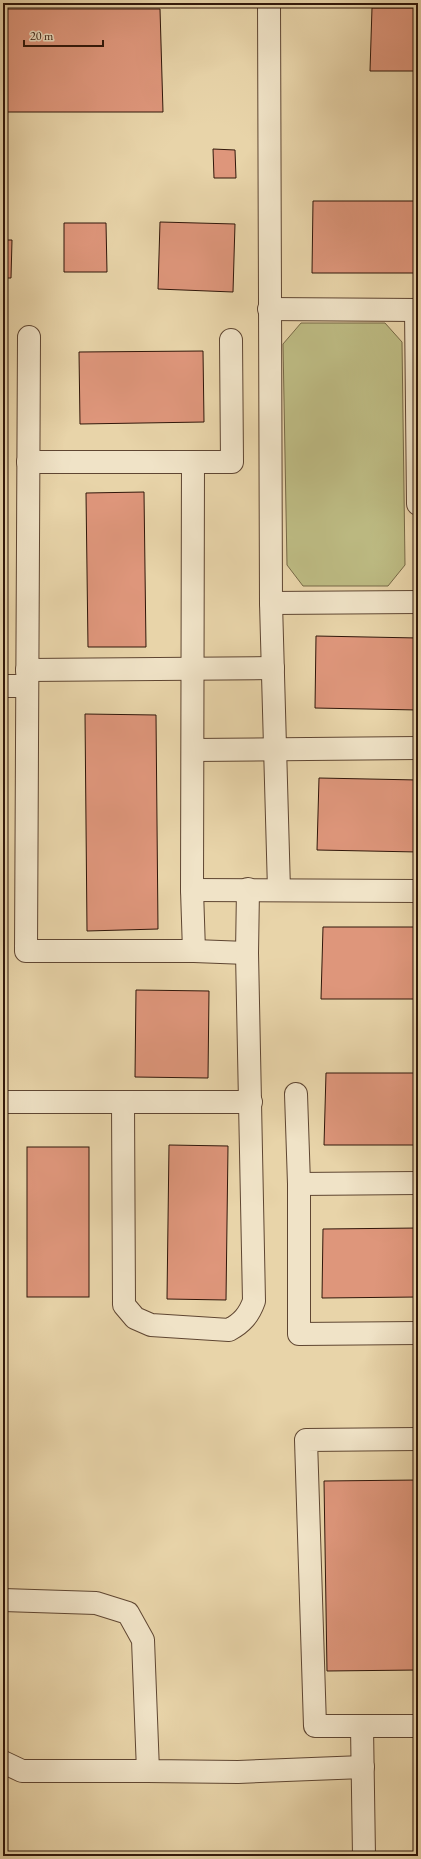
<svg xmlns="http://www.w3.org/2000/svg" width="421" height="1859" font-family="'EB Garamond',serif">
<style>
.green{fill:#bdbb83;stroke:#776946}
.building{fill:#de967b;stroke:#31170a}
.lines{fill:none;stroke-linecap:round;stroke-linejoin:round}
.minor-casing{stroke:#5f4632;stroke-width:24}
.minor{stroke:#f0e3c7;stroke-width:22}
</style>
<rect width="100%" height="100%" fill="#e8d4a9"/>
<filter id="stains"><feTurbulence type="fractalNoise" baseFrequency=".005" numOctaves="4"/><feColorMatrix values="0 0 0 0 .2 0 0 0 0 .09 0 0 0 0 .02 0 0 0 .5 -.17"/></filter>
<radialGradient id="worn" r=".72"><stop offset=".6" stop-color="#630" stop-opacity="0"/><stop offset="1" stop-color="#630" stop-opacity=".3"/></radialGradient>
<!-- green -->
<path class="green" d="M 301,323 L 385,323 L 402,342 L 405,565 L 388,586 L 303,586 L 287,565 L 283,344 Z"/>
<!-- building -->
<g class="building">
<path d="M 372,8 L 418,8 L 418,71 L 370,71 Z"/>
<path d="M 3,9 L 160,9 L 163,112 L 3,112 Z"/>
<path d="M 213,149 L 235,150 L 236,178 L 214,178 Z"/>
<path d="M 313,201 L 418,201 L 418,273 L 312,273 Z"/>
<path d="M 160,222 L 235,224 L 233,292 L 158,289 Z"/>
<path d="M 64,223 L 106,223 L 107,272 L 64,272 Z"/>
<path d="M 3,240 L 12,240 L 11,278 L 3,278 Z"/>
<path d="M 203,351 L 204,422 L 80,424 L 79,352 Z"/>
<path d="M 144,492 L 146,647 L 88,647 L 86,493 Z"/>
<path d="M 316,636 L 418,638 L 418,710 L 315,708 Z"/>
<path d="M 85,714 L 156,715 L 158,929 L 87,931 Z"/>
<path d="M 319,778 L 418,780 L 418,852 L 317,850 Z"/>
<path d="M 323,927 L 418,927 L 418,999 L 321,999 Z"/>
<path d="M 136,990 L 209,991 L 208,1078 L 135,1077 Z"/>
<path d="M 326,1073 L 418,1073 L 418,1145 L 324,1145 Z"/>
<path d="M 169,1145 L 228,1146 L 226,1300 L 167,1299 Z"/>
<rect x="27" y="1147" width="62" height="150"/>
<path d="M 418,1228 L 418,1297 L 322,1298 L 323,1229 Z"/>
<path d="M 418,1480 L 418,1670 L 327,1671 L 324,1481 Z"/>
</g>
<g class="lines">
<!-- minor casing -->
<g class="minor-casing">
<g id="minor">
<path d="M 269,3 L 271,603 L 279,890"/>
<path d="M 269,309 L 418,310"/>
<path d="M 416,310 L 418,504"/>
<path d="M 29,337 L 26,951 L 194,951 L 247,953"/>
<path d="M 28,462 L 232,462 L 231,340"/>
<path d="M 193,462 L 192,890 L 194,951"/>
<path d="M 271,603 L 418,602"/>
<path d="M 27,670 L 273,668"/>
<path d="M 3,686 L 26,686"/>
<path d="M 193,750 L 418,748"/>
<path d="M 192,890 L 418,891"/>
<path d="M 296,1094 L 299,1184 L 299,1334 L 418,1333"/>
<path d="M 3,1102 L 251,1102"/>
<path d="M 123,1102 L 124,1305 L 135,1318 L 151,1325 L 229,1330 C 242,1323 249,1315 254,1301 L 247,953 L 248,889"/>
<path d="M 299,1184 L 418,1183"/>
<path d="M 418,1439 L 306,1440 L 315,1726 L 418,1726"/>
<path d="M 3,1600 L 96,1603 L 128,1613 L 143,1640 L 148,1771 L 238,1772 L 363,1767"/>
<path d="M 362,1727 L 364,1856"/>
<path d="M 3,1762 L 22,1771 L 148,1771"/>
</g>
</g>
<!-- minor -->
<use href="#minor" class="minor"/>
</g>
<!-- margin -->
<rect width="421" height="1859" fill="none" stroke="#e8d4a9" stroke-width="16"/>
<rect x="4" y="4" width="413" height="1851" fill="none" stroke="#31170a" stroke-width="2"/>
<rect x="8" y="8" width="405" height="1843" fill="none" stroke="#31170a"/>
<!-- scale -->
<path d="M24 40v6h79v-6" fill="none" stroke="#31170a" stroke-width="2"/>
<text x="30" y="40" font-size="12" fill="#31170a" stroke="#f0e3c7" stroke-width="3" paint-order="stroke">20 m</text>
<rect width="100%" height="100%" filter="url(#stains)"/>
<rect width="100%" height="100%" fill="url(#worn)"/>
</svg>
